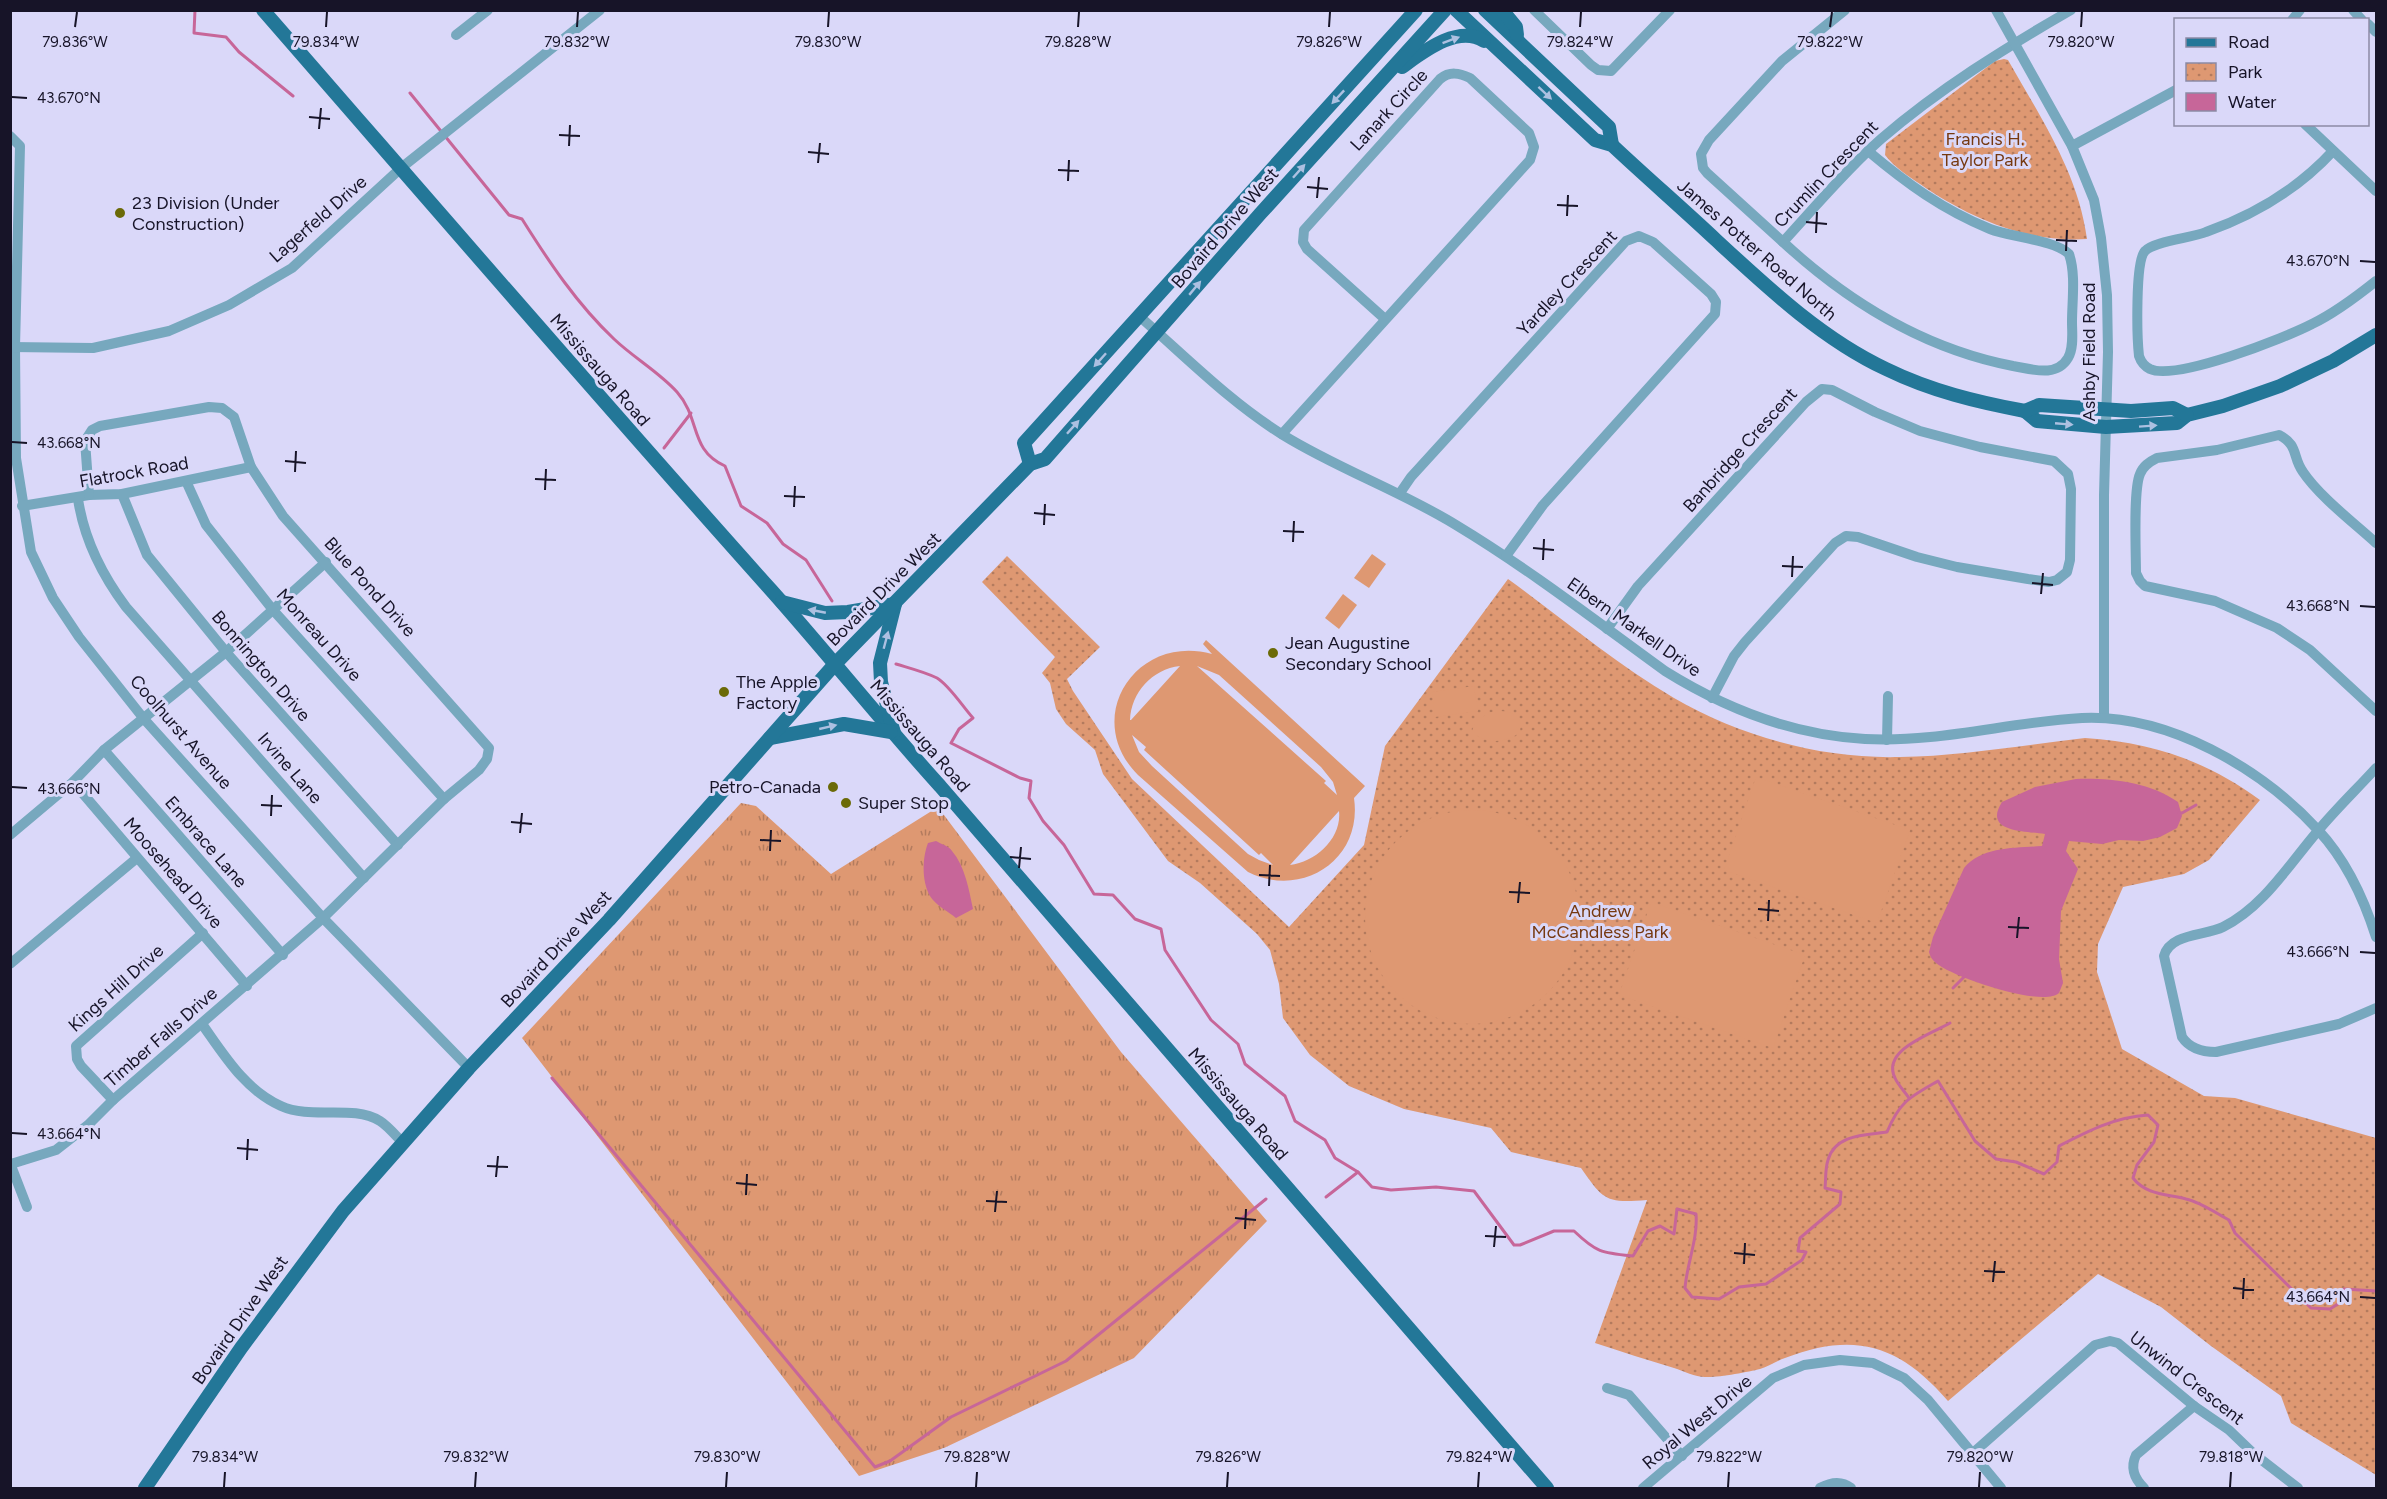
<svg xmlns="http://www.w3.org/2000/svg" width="2387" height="1499" font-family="Figtree,sans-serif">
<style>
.grass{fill:url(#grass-tufts)}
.park{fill:url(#park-dots)}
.pitch{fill:#de9872;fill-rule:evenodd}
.water{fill:#c76699}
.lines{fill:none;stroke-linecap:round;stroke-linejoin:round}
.stream{stroke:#c76699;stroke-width:3}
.minor{stroke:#77a8be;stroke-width:10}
.major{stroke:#237798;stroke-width:14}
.oneway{fill:#acc0e1}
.ticks{fill:none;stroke:#171428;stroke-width:2}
.poi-dot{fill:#6b6a07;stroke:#dad8f9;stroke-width:2}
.labels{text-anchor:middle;stroke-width:6;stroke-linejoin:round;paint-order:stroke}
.street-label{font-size:18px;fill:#171428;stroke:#dad8f9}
.park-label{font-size:18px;fill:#763911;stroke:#dad8f9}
.poi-label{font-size:18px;fill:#171428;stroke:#dad8f9;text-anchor:start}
.ticks-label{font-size:15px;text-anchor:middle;fill:#171428;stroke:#dad8f9;stroke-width:6;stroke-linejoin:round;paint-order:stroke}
</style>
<defs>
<pattern id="grass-tufts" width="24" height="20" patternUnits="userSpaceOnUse" patternTransform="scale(1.5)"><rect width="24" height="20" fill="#de9872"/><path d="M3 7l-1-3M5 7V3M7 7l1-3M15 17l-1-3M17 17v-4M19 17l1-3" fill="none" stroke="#b37b5e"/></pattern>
<pattern id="park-dots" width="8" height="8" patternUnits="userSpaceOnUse" patternTransform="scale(1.5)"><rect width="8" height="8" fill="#de9872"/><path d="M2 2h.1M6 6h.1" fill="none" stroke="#b37b5e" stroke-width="1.8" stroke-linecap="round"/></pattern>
</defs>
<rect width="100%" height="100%" fill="#dad8f9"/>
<!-- grass -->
<path class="grass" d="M 741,803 L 756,806 L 831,874 L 938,807 L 1121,1052 L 1267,1221 L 1134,1358 L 944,1448 L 859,1476 L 522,1038 Z"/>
<!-- park -->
<g class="park">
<path d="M 2004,59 L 2008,60 C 2040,117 2078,172 2087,239 C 2027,243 1969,218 1920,184 C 1908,176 1894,167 1885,155 L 1886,144 L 1995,61 Z"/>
<path d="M 1007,556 L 1100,647 L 1067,679 L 1073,691 L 1132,779 L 1289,927 L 1364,845 L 1385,746 L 1508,579 C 1563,619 1616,664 1674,698 C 1742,737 1821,759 1900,757 C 1961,756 2024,745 2085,738 C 2151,742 2207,761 2260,800 L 2209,860 L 2184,874 L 2123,887 L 2098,944 L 2097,972 L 2122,1049 L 2204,1096 L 2235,1098 L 2376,1138 L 2376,1475 L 2291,1423 L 2281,1396 L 2211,1346 L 2161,1307 L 2098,1274 L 1948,1401 C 1900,1345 1855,1331 1785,1358 C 1776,1361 1768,1367 1760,1369 C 1748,1372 1717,1378 1705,1377 C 1695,1377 1684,1371 1674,1368 C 1648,1360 1622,1352 1595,1343 L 1647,1200 C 1606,1203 1604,1201 1581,1168 L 1511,1152 L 1491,1128 L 1404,1109 L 1349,1086 L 1310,1055 L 1283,1018 L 1279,984 L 1270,950 L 1257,934 L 1200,883 L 1168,861 L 1103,774 L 1095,750 L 1066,724 L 1056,709 L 1050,683 L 1042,673 L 1055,657 L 982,582 Z"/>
</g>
<!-- pitch -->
<g class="pitch">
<path d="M 1372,554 L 1386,564 L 1369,588 L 1354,578 Z"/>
<path d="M 1343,594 L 1357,605 L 1339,629 L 1325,618 Z"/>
<path d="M 1206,640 L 1365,786 L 1354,798 C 1363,860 1302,899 1248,872 L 1138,775 C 1081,718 1136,633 1212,654 L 1203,644 ZM 1180,666 L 1131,720 L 1130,720 C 1131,693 1152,669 1180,666 ZM 1197,666 L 1219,675 L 1321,767 L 1333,782 L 1337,795 L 1324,783 L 1326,781 ZM 1132,735 L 1146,747 L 1144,750 L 1259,855 L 1261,853 L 1273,865 L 1259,860 L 1248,854 L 1152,766 L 1139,752 ZM 1339,811 C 1342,838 1316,862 1290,865 Z"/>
<path d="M 1474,686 L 1478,711 L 1435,717 L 1432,692 Z"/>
<path d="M 1496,711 C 1508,711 1515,712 1521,723 L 1520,732 C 1508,743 1484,745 1472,731 L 1475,722 L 1488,713 Z"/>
<path d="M 1756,777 L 1910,830 L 1877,923 L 1724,870 Z"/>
<circle cx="1472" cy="917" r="107"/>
<path d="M 1651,902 L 1805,955 L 1773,1048 L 1619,995 Z"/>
</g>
<!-- water -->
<g class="water">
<path d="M 2076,779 C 2111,778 2149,782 2178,802 L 2182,816 L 2177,828 L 2160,837 L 2143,841 L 2119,840 L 2102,844 L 2069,841 L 2066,851 L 2078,869 L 2061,911 L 2059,959 L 2063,983 L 2059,993 C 2043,1008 1952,977 1936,963 C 1932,960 1930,956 1929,952 L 1933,937 L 1964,868 C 1982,846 2017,848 2042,846 L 2045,834 C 2027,831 1982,833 2002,802 L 2035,787 Z"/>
<path d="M 936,841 C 941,844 949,846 952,851 C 965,866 969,890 973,909 L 956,918 C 949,912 939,907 933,900 C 921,886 922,858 928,843 Z"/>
</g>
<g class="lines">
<!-- stream -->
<g class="stream">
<path d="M 195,10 L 194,33 L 226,37 L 239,52 L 293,96"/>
<path d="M 410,93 L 509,215 L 522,219 C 549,262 577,304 614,339 C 634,358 659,372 677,392 C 701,419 689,450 725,466 L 741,506 L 767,523 L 783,544 L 806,560 L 832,601"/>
<path d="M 664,448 L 691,413"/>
<path d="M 896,664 C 909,668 925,672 937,678 C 949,685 963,707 973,718 L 959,729 L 951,743 L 1020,778 L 1031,781 L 1029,798 L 1043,821 L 1064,845 L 1094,894 L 1113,895 L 1135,919 L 1161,929 L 1165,950 L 1211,1020 L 1238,1044 L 1245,1064 L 1285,1096 L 1295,1121 L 1325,1140 L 1335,1158 L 1358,1172 L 1372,1187 L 1391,1190 L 1436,1187 L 1474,1191 L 1514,1245 L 1520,1245 L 1554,1231 L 1574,1231 C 1597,1253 1602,1253 1633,1256 L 1648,1231 L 1660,1226 L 1674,1234 L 1677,1209 L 1696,1214 C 1698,1239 1687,1263 1685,1288 L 1692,1297 L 1719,1299 L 1739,1287 L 1766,1284 L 1802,1260 L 1806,1252 L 1798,1251 L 1800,1238 L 1840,1204 L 1841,1192 L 1825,1188 C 1826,1179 1825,1169 1828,1160 C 1835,1134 1866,1135 1887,1132 C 1900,1101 1910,1097 1938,1081 L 1975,1141 L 1996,1159 L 2016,1162 L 2044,1174 L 2057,1162 L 2059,1146 C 2088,1131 2115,1117 2148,1115 L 2158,1125 L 2154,1142 L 2137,1165 L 2133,1178 C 2146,1195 2167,1194 2186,1199 C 2200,1202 2216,1213 2229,1220 L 2235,1233 L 2311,1308 L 2330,1309 L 2341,1302 L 2344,1289 L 2376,1291"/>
<path d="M 2179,813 L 2182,813 L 2196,805"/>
<path d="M 1953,988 L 1967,974"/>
<path d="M 552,1078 L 875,1467 L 890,1461 L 951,1417 L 1066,1361 L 1266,1199"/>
<path d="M 1909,1098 C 1905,1092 1898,1085 1895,1078 C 1881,1050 1931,1034 1950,1023"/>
<path d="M 1326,1197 L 1358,1172"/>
</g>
<!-- minor -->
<g class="minor">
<path d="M 1534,10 L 1591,65 L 1598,70 L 1611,71 L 1670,10"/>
<path d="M 1845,10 L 1782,61 L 1709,140 L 1701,154 L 1703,168 L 1707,173 L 1783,242 C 1815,207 1846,170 1881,139 C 1939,89 2005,48 2071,10"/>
<path d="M 1996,10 L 2072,146 L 2094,200 L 2101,238 L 2107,295 L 2108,352 L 2104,495 L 2104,718"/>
<path d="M 2353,10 L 2362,20"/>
<path d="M 2292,20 L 2300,10"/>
<path d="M 2368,24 L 2376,32"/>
<path d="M 456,35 L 488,10"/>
<path d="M 2305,124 L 2376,191"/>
<path d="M 10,136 L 20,146 L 15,347 L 16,458 L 31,552 L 53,598 L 79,637 L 144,719 L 323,918 L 469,1068"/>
<path d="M 2072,146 L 2176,90"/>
<path d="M 2333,151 C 2298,189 2254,215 2206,232 C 2192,238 2154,241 2145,251 C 2135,261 2137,338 2139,356 C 2141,362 2144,366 2150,369 C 2176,381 2285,338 2312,324 C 2335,313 2356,297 2376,281"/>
<path d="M 1783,242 C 1849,303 1925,349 2013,366 C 2032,369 2056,378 2068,358 C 2074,348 2072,333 2072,322 C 2072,301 2076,274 2069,254 C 2055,240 2010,237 1990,229 C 1943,210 1906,183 1868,151"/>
<path d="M 1139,316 C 1186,357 1230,402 1283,435 C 1338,469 1401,491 1456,525 C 1529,569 1596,621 1665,671 C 1726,709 1793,735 1865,739 C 1939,743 2009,722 2082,718 C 2168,714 2261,768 2318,830 C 2345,859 2364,899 2376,937"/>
<path d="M 11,347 L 93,348 L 169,331 L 229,305 L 292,268 L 401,168 L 600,10"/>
<path d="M 1282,434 L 1530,160 L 1534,147 L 1529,133 L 1470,78 C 1459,73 1450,71 1440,79 L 1304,230 L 1303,242 L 1307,249 L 1385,319"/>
<path d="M 186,481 L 206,525 L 273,610 L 444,799"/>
<path d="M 1400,493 L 1411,477 L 1626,241 L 1639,236 L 1653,242 L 1711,294 L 1716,302 L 1715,314 L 1543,505 L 1506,556"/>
<path d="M 122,494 L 147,555 L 226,652 L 398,845"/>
<path d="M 78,499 C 84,539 102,575 126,607 L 364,878"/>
<path d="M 22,506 L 89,495 L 122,494 L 251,467"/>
<path d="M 2376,543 C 2354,523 2319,496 2303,472 C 2292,457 2299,445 2279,435 L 2217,450 L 2157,458 C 2149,462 2143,466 2140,474 C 2133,490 2136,552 2136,573 L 2140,581 L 2145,586 L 2215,601 L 2277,628 L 2310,650 L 2376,711"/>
<path d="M 1607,629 L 1638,586 L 1806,402 L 1822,389 L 1832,390 L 1875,412 L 1920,431 L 1980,447 L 2054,461 L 2068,474 L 2071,489 L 2070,560 L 2067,572 L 2057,580 L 2049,582 L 2028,579 L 1957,567 L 1917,557 L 1858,537 L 1846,536 L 1835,543 L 1745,642 L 1734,656 L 1712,698"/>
<path d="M 1887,740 L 1888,696"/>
<path d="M 104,750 L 283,955"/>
<path d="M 2376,768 C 2357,789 2335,810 2317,832 C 2288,866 2263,907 2223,927 C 2205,936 2170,933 2164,956 L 2182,1037 C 2190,1049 2203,1052 2216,1052 L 2339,1024 L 2376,1008"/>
<path d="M 73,782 L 247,986"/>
<path d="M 10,835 L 73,782 L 104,750 L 226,652 L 326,562"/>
<path d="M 10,964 L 137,858"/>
<path d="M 202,1024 C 224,1055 245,1090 281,1106 C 312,1120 352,1104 380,1121 C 388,1126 396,1136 403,1143"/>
<path d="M 113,1100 L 81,1066 L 77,1059 L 76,1046 L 203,933"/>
<path d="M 10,1163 L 27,1207"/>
<path d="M 11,1164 L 56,1150 L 88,1125 L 113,1100 L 323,918 L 444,799 L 479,770 L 487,759 L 489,748 L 283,516 L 251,467 L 234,417 L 222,408 L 209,407 L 100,426 L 92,430 L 85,441 L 89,495"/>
<path d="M 1607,1388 L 1629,1395 L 1682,1456"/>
<path d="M 1973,1453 L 2095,1345 L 2110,1341 L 2118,1343 L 2194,1406 L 2229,1430 L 2254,1454 L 2298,1488"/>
<path d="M 1643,1488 L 1773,1378 L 1804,1365 L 1840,1360 L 1873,1363 L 1904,1378 L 1928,1400 L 2001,1488"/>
<path d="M 1820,1488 C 1831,1482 1841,1480 1851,1488"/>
<path d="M 2144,1488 C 2134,1478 2130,1468 2136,1455 L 2194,1406"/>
</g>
<!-- major -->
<g class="major">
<path d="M 263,10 C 432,204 600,399 771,590 C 828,654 882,722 940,786 L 1547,1488"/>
<path d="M 1456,10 L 1595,140 L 1612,145 C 1646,177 1682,208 1716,240 C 1768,288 1822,339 1886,369 C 1931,391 1977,402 2025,411"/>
<path d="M 1485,10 L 1609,127 L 1612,145"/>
<path d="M 1502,10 L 1516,27 L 1517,35"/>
<path d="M 1402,67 C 1423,52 1458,24 1484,41"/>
<path d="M 2025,411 L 2037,421 L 2106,427 L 2177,423 L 2187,415 L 2223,406 L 2280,386 L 2333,361 L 2376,335"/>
<path d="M 2025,411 L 2039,405 L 2131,411 L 2173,408 L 2187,415"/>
<path d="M 1030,464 L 1024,443 L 1416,10"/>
<path d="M 782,602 L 825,613 L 848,612 L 895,604"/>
<path d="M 894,733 L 881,682 L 880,663 L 895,604"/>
<path d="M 770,738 L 844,724 L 891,732"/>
<path d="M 145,1488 L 241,1348 L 343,1211 L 469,1068 L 609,920 L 835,664 L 1030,464 L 1045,459 L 1260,214 L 1445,10"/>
</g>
</g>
<!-- one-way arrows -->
<defs><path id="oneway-solid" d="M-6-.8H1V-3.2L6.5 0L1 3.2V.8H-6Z" transform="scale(1.5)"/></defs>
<g class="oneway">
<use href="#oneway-solid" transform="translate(1451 40) rotate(-20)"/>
<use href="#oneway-solid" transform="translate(1545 93) rotate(43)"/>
<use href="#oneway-solid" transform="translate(1338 97) rotate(133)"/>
<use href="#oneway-solid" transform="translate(1299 171) rotate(-48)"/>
<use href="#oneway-solid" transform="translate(1195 288) rotate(-50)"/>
<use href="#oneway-solid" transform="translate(1100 360) rotate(132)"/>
<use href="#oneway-solid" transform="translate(2064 424) rotate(5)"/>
<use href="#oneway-solid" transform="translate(2148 426) rotate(-4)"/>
<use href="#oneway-solid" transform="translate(1073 427) rotate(-48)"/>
<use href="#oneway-solid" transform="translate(817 611) rotate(-169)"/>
<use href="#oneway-solid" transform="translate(886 640) rotate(-75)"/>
<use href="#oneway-solid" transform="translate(828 727) rotate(-13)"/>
</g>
<!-- ticks -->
<path class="ticks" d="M 75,27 L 77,12M 326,27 L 327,12M 577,27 L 578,12M 828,27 L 829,12M 1078,27 L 1079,12M 1329,27 L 1330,12M 1580,27 L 1581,12M 1830,27 L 1832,12M 2081,27 L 2082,12M 12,97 L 27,98M 309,117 L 330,119M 319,129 L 321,108M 559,135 L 580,136M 569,146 L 570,125M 808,152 L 829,154M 818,163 L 820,143M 1058,170 L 1079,171M 1068,181 L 1069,160M 1307,187 L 1328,189M 1317,198 L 1319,177M 1557,205 L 1578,206M 1567,216 L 1568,195M 1806,222 L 1827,224M 1816,233 L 1817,212M 2056,240 L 2077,241M 2066,251 L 2067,230M 2360,261 L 2375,262M 12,442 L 27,443M 285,461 L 306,463M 295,472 L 296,451M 535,479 L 556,480M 545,490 L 546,469M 784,496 L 805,497M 794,507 L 795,486M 1034,513 L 1055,515M 1044,525 L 1045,504M 1283,531 L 1304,532M 1293,542 L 1294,521M 1533,548 L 1554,550M 1543,560 L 1544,539M 1782,566 L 1803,567M 1792,577 L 1793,556M 2032,583 L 2053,585M 2041,594 L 2043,573M 2360,606 L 2375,607M 12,787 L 27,788M 261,805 L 282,806M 271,816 L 272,795M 511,822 L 532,824M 520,833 L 522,813M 760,840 L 781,841M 770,851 L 771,830M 1010,857 L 1031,859M 1019,868 L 1021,847M 1259,875 L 1280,876M 1269,886 L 1270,865M 1509,892 L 1530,893M 1518,903 L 1520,882M 1758,909 L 1779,911M 1768,921 L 1769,900M 2008,927 L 2029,928M 2017,938 L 2019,917M 2360,952 L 2375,953M 12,1133 L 27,1134M 237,1148 L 258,1150M 247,1160 L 248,1139M 487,1166 L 508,1167M 496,1177 L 498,1156M 736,1183 L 757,1185M 746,1195 L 747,1174M 986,1201 L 1007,1202M 995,1212 L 997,1191M 1235,1218 L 1256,1220M 1245,1229 L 1246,1209M 1485,1236 L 1506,1237M 1494,1247 L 1496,1226M 1734,1253 L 1755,1255M 1744,1264 L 1745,1243M 1984,1271 L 2005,1272M 1993,1282 L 1995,1261M 2233,1288 L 2254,1290M 2360,1297 L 2375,1298M 2243,1299 L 2244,1278M 224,1487 L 225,1472M 475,1487 L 476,1472M 726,1487 L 727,1472M 976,1487 L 977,1472M 1227,1487 L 1228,1472M 1478,1487 L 1479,1472M 1728,1487 L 1729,1472M 1979,1487 L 1980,1472M 2230,1487 L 2231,1472"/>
<!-- markers -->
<g class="poi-dot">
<circle cx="120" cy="213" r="6"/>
<circle cx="1273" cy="653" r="6"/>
<circle cx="724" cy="692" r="6"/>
<circle cx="833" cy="787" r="6"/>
<circle cx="846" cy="803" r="6"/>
</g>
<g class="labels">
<!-- street labels -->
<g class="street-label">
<text transform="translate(1389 110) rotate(-47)" y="6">Lanark Circle</text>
<text transform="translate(1826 174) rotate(-46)" y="6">Crumlin Crescent</text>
<text transform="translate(318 219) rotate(-41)" y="6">Lagerfeld Drive</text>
<text transform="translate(1225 228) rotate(-49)" y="6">Bovaird Drive West</text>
<text transform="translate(1757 250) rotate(41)" y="6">James Potter Road North</text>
<text transform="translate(1567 283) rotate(-47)" y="6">Yardley Crescent</text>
<text transform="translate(2089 352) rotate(-90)" y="6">Ashby Field Road</text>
<text transform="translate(600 370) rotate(49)" y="6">Mississauga Road</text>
<text transform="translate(1740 450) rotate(-48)" y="6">Banbridge Crescent</text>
<text transform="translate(134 472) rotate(-10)" y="6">Flatrock Road</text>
<text transform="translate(370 587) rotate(48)" y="6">Blue Pond Drive</text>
<text transform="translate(884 589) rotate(-45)" y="6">Bovaird Drive West</text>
<text transform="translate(1634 627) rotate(35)" y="6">Elbern Markell Drive</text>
<text transform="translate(319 635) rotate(48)" y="6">Monreau Drive</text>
<text transform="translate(261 666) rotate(49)" y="6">Bonnington Drive</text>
<text transform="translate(181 732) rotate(49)" y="6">Coolhurst Avenue</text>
<text transform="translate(920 736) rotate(49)" y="6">Mississauga Road</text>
<text transform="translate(290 768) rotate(49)" y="6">Irvine Lane</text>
<text transform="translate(206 842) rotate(49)" y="6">Embrace Lane</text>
<text transform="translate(173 873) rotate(49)" y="6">Moosehead Drive</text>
<text transform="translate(556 949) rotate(-47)" y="6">Bovaird Drive West</text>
<text transform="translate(116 988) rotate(-42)" y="6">Kings Hill Drive</text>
<text transform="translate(161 1037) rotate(-41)" y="6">Timber Falls Drive</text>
<text transform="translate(1238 1104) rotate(49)" y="6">Mississauga Road</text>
<text transform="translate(240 1320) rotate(-55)" y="6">Bovaird Drive West</text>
<text transform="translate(2187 1378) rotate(38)" y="6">Unwind Crescent</text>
<text transform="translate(1697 1422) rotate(-40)" y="6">Royal West Drive</text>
</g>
<!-- park labels -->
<g class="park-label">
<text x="1985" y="145">Francis H.<tspan x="1985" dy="21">Taylor Park</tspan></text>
<text x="1600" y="917">Andrew<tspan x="1600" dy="21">McCandless Park</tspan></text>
</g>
<!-- poi labels -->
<g class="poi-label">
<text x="132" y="209">23 Division (Under<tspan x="132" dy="21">Construction)</tspan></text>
<text x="1285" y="649">Jean Augustine<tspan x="1285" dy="21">Secondary School</tspan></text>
<text x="736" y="688">The Apple<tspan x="736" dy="21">Factory</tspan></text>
<text x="821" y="793" text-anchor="end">Petro-Canada</text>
<text x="858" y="809">Super Stop</text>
</g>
</g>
<g class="ticks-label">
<text x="75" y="47">79.836°W</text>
<text x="326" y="47">79.834°W</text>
<text x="577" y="47">79.832°W</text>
<text x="828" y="47">79.830°W</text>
<text x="1078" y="47">79.828°W</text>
<text x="1329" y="47">79.826°W</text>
<text x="1580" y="47">79.824°W</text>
<text x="1830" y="47">79.822°W</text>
<text x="2081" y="47">79.820°W</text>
<text x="69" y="103">43.670°N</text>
<text x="2318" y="266">43.670°N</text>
<text x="69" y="448">43.668°N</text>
<text x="2318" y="611">43.668°N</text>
<text x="69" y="794">43.666°N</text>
<text x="2318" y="957">43.666°N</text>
<text x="69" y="1139">43.664°N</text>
<text x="2318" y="1302">43.664°N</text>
<text x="225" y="1462">79.834°W</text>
<text x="476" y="1462">79.832°W</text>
<text x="727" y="1462">79.830°W</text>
<text x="977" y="1462">79.828°W</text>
<text x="1228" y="1462">79.826°W</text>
<text x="1479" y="1462">79.824°W</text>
<text x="1729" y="1462">79.822°W</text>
<text x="1980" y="1462">79.820°W</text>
<text x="2231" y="1462">79.818°W</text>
</g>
<!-- border -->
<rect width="2387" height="1499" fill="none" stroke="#171428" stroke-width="24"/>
<!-- legend -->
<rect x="2174" y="18" width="195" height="108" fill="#dad8f9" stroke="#8c8aa5" stroke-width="1.5"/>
<rect x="2186" y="38" width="30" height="9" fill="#237798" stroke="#8c8aa5" stroke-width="1.5"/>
<text x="2228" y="48" font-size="18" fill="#171428">Road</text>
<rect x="2186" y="63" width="30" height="18" fill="url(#park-dots)" stroke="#8c8aa5" stroke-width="1.5"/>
<text x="2228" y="78" font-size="18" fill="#171428">Park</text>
<rect x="2186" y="93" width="30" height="18" fill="#c76699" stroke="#8c8aa5" stroke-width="1.5"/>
<text x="2228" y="108" font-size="18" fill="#171428">Water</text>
</svg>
